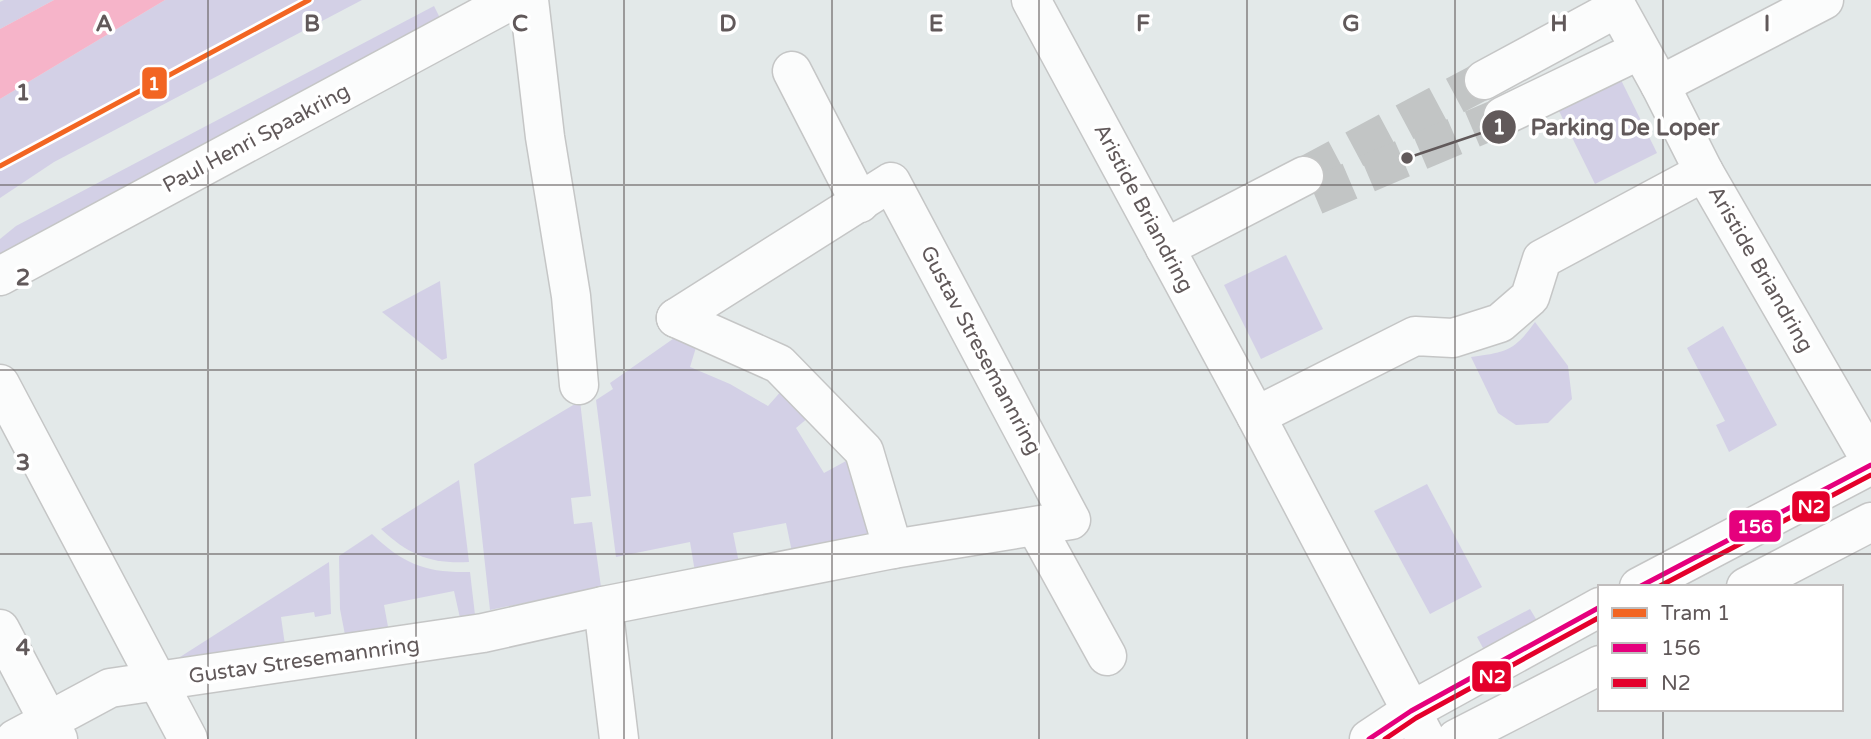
<svg xmlns="http://www.w3.org/2000/svg" width="1871" height="739" font-family="'Varela Round',sans-serif">
<style>
.green{fill:#d3d0e6}
.water{fill:#f6b4c9}
.lines{fill:none;stroke-linecap:round;stroke-linejoin:round}
.minor-tunnel{stroke:#c2c5c5;stroke-width:38;stroke-dasharray:38 19;stroke-linecap:butt}
.minor-casing{stroke:#c5c6c6;stroke-width:41}
.minor{stroke:#fbfcfc;stroke-width:38}
.bus-1-casing{stroke:#fff;stroke-width:10}
.bus-2-casing{stroke:#fff;stroke-width:10}
.bus-1{stroke:#e5007d;stroke-width:5}
.bus-2{stroke:#e4002b;stroke-width:5}
.tram-1-casing{stroke:#fff;stroke-width:10}
.tram-1{stroke:#f26522;stroke-width:5}
.grid{fill:none;stroke:#61595a;stroke-width:2;stroke-opacity:0.55}
.labels{text-anchor:middle;stroke-width:7;stroke-linejoin:round;paint-order:stroke}
.street-label{font-size:21px;fill:#61595a;stroke:#fff}
.grid-label{font-size:23px;text-anchor:middle;font-weight:bold;fill:#61595a;stroke:#fff;stroke-width:7;stroke-linejoin:round;paint-order:stroke}
.leader{fill:none;stroke:#61595a;stroke-width:2.5}
.callout-dot{fill:#61595a;stroke:#fff;stroke-width:2.5}
.mark-label{font-size:21px;text-anchor:middle;font-weight:bold;fill:#fff}
.callout-label{font-size:23px;text-anchor:middle;font-weight:bold;fill:#61595a;stroke:#fff;stroke-width:7;stroke-linejoin:round;paint-order:stroke}
.line-badge{stroke:#fff;stroke-width:2.5}
.badge-label{font-size:19px;text-anchor:middle;font-weight:bold;fill:#fff}
</style>
<rect width="100%" height="100%" fill="#e3e9e9"/>
<!-- green -->
<g class="green">
<path d="M 4,0 L 54,0 L 0,29 L 0,2 Z"/>
<path d="M 165,0 L 362,0 L 54,162 L 0,198 L 0,99 Z"/>
<path d="M 434,6 L 443,24 L 0,262 L 0,239 L 16,226 Z"/>
<path d="M 1621,80 L 1657,153 L 1595,184 L 1559,111 Z"/>
<path d="M 1286,255 L 1323,329 L 1261,359 L 1224,285 Z"/>
<path d="M 440,281 L 447,358 L 442,360 L 382,312 Z"/>
<path d="M 1535,322 L 1568,366 L 1572,399 L 1548,423 L 1516,425 L 1498,413 L 1471,357 C 1507,352 1514,351 1535,322 Z"/>
<path d="M 1723,326 L 1777,425 L 1729,452 L 1716,425 L 1725,421 L 1687,348 Z"/>
<path d="M 680,334 L 698,341 L 690,367 L 730,384 L 768,406 L 783,389 L 815,412 L 796,428 L 824,473 L 846,461 L 859,492 L 868,534 L 792,552 L 786,523 L 733,533 L 739,563 L 695,572 L 690,542 L 616,557 L 596,400 L 613,389 L 610,383 Z"/>
<path d="M 580,401 L 591,496 L 571,498 L 574,524 L 592,522 L 601,587 L 490,610 L 474,464 Z"/>
<path d="M 459,480 L 469,562 C 430,564 409,555 381,529 Z"/>
<path d="M 1427,484 L 1482,587 L 1430,614 L 1374,511 Z"/>
<path d="M 372,534 C 403,564 426,573 470,572 L 475,615 L 460,618 L 454,591 L 384,605 L 389,632 L 346,640 L 340,609 L 339,556 Z"/>
<path d="M 329,562 L 331,614 L 315,617 L 314,612 L 281,617 L 286,652 L 188,670 L 180,657 Z"/>
<path d="M 1530,609 L 1542,629 L 1489,659 L 1477,637 Z"/>
</g>
<!-- water -->
<path class="water" d="M 54,0 L 165,0 L 0,99 L 0,29 Z"/>
<g class="lines">
<!-- minor-tunnel -->
<g class="minor-tunnel">
<path d="M 1304,176 L 1484,80"/>
<path d="M 1315,196 L 1503,116"/>
</g>
<!-- minor casing -->
<g class="minor-casing">
<g id="minor">
<path d="M 529,0 L 545,137 L 571,296 L 579,385"/>
<path d="M 1031,0 L 1256,416 L 1426,739"/>
<path d="M 1613,0 L 1660,85 L 1704,172 L 1871,461"/>
<path d="M 792,71 L 860,203"/>
<path d="M 1484,80 L 1617,8"/>
<path d="M 1660,85 L 1824,0"/>
<path d="M 1503,116 L 1640,50"/>
<path d="M 1165,248 L 1304,176"/>
<path d="M 0,276 L 512,0"/>
<path d="M 676,318 L 779,364 L 864,451 L 893,549"/>
<path d="M 0,384 L 188,739"/>
<path d="M 1256,416 L 1415,336 L 1453,338 L 1500,323 L 1530,297 L 1542,259 L 1704,172"/>
<path d="M 1036,527 L 1107,656"/>
<path d="M 1639,587 L 1871,465"/>
<path d="M 1746,587 L 1871,522"/>
<path d="M 603,606 L 619,739"/>
<path d="M 0,629 L 58,739"/>
<path d="M 15,739 L 110,688 L 483,633 L 603,606 L 893,549 L 1071,520 L 891,182 L 676,318"/>
<path d="M 1369,739 L 1411,711 L 1600,607"/>
<path d="M 1456,739 L 1600,665"/>
</g>
</g>
<!-- minor -->
<use href="#minor" class="minor"/>
<!-- bus-1 casing -->
<g class="bus-1-casing">
<g id="bus-1">
<path d="M 1639,587 L 1871,465"/>
<path d="M 1369,739 L 1411,711 L 1600,607"/>
</g>
</g>
<!-- bus-2 casing -->
<g class="bus-2-casing">
<g id="bus-2">
<path d="M 1658,587 L 1871,475"/>
<path d="M 1385,739 L 1416,718 L 1600,617"/>
</g>
</g>
<!-- bus-1 -->
<use href="#bus-1" class="bus-1"/>
<!-- bus-2 -->
<use href="#bus-2" class="bus-2"/>
<!-- tram-1 casing -->
<g class="tram-1-casing">
<path id="tram-1" d="M 0,166 L 309,0"/>
</g>
<!-- tram-1 -->
<use href="#tram-1" class="tram-1"/>
</g>
<!-- grid -->
<path class="grid" d="M 208,0 L 208,739M 416,0 L 416,739M 624,0 L 624,739M 832,0 L 832,739M 1039,0 L 1039,739M 1247,0 L 1247,739M 1455,0 L 1455,739M 1663,0 L 1663,587M 0,185 L 1871,185M 0,370 L 1871,370M 0,554 L 1871,554M 1663,709 L 1663,739"/>
<g class="labels">
<!-- street labels -->
<g class="street-label">
<text transform="translate(256 138) rotate(-28)" y="7">Paul Henri Spaakring</text>
<text transform="translate(1144 208) rotate(62)" y="7">Aristide Briandring</text>
<text transform="translate(1761 269) rotate(60)" y="7">Aristide Briandring</text>
<text transform="translate(981 350) rotate(62)" y="7">Gustav Stresemannring</text>
<text transform="translate(304 660) rotate(-8)" y="7">Gustav Stresemannring</text>
</g>
</g>
<g class="grid-label">
<text x="104" y="31">A</text>
<text x="312" y="31">B</text>
<text x="520" y="31">C</text>
<text x="728" y="31">D</text>
<text x="936" y="31">E</text>
<text x="1143" y="31">F</text>
<text x="1351" y="31">G</text>
<text x="1559" y="31">H</text>
<text x="1767" y="31">I</text>
<text x="23" y="100">1</text>
<text x="23" y="285">2</text>
<text x="23" y="470">3</text>
<text x="23" y="655">4</text>
</g>
<!-- callouts -->
<path class="leader" d="M1407 158L1499 127"/>
<g class="callout-dot">
<circle cx="1407" cy="158" r="7"/>
<circle cx="1499" cy="127" r="18"/>
</g>
<g class="mark-label">
<text x="1499" y="134">1</text>
</g>
<g class="callout-label">
<text x="1625" y="135">Parking De Loper</text>
</g>
<g class="line-badge">
<rect x="141" y="66" width="27" height="34" rx="7" fill="#f26522"/>
<rect x="1791" y="490" width="40" height="33" rx="7" fill="#e4002b"/>
<rect x="1728" y="509" width="54" height="34" rx="7" fill="#e5007d"/>
<rect x="1471" y="660" width="41" height="33" rx="7" fill="#e4002b"/>
</g>
<g class="badge-label">
<text x="154" y="90">1</text>
<text x="1811" y="513">N2</text>
<text x="1755" y="533">156</text>
<text x="1492" y="683">N2</text>
</g>
<!-- legend -->
<rect x="1598" y="585" width="245" height="126" fill="#ffffff" stroke="#c0bdbd" stroke-width="2"/>
<rect x="1612" y="608" width="35" height="10" fill="#f26522" stroke="#c0bdbd" stroke-width="2"/>
<text x="1661" y="620" font-size="21" fill="#61595a">Tram 1</text>
<rect x="1612" y="643" width="35" height="10" fill="#e5007d" stroke="#c0bdbd" stroke-width="2"/>
<text x="1661" y="655" font-size="21" fill="#61595a">156</text>
<rect x="1612" y="678" width="35" height="10" fill="#e4002b" stroke="#c0bdbd" stroke-width="2"/>
<text x="1661" y="690" font-size="21" fill="#61595a">N2</text>
</svg>
